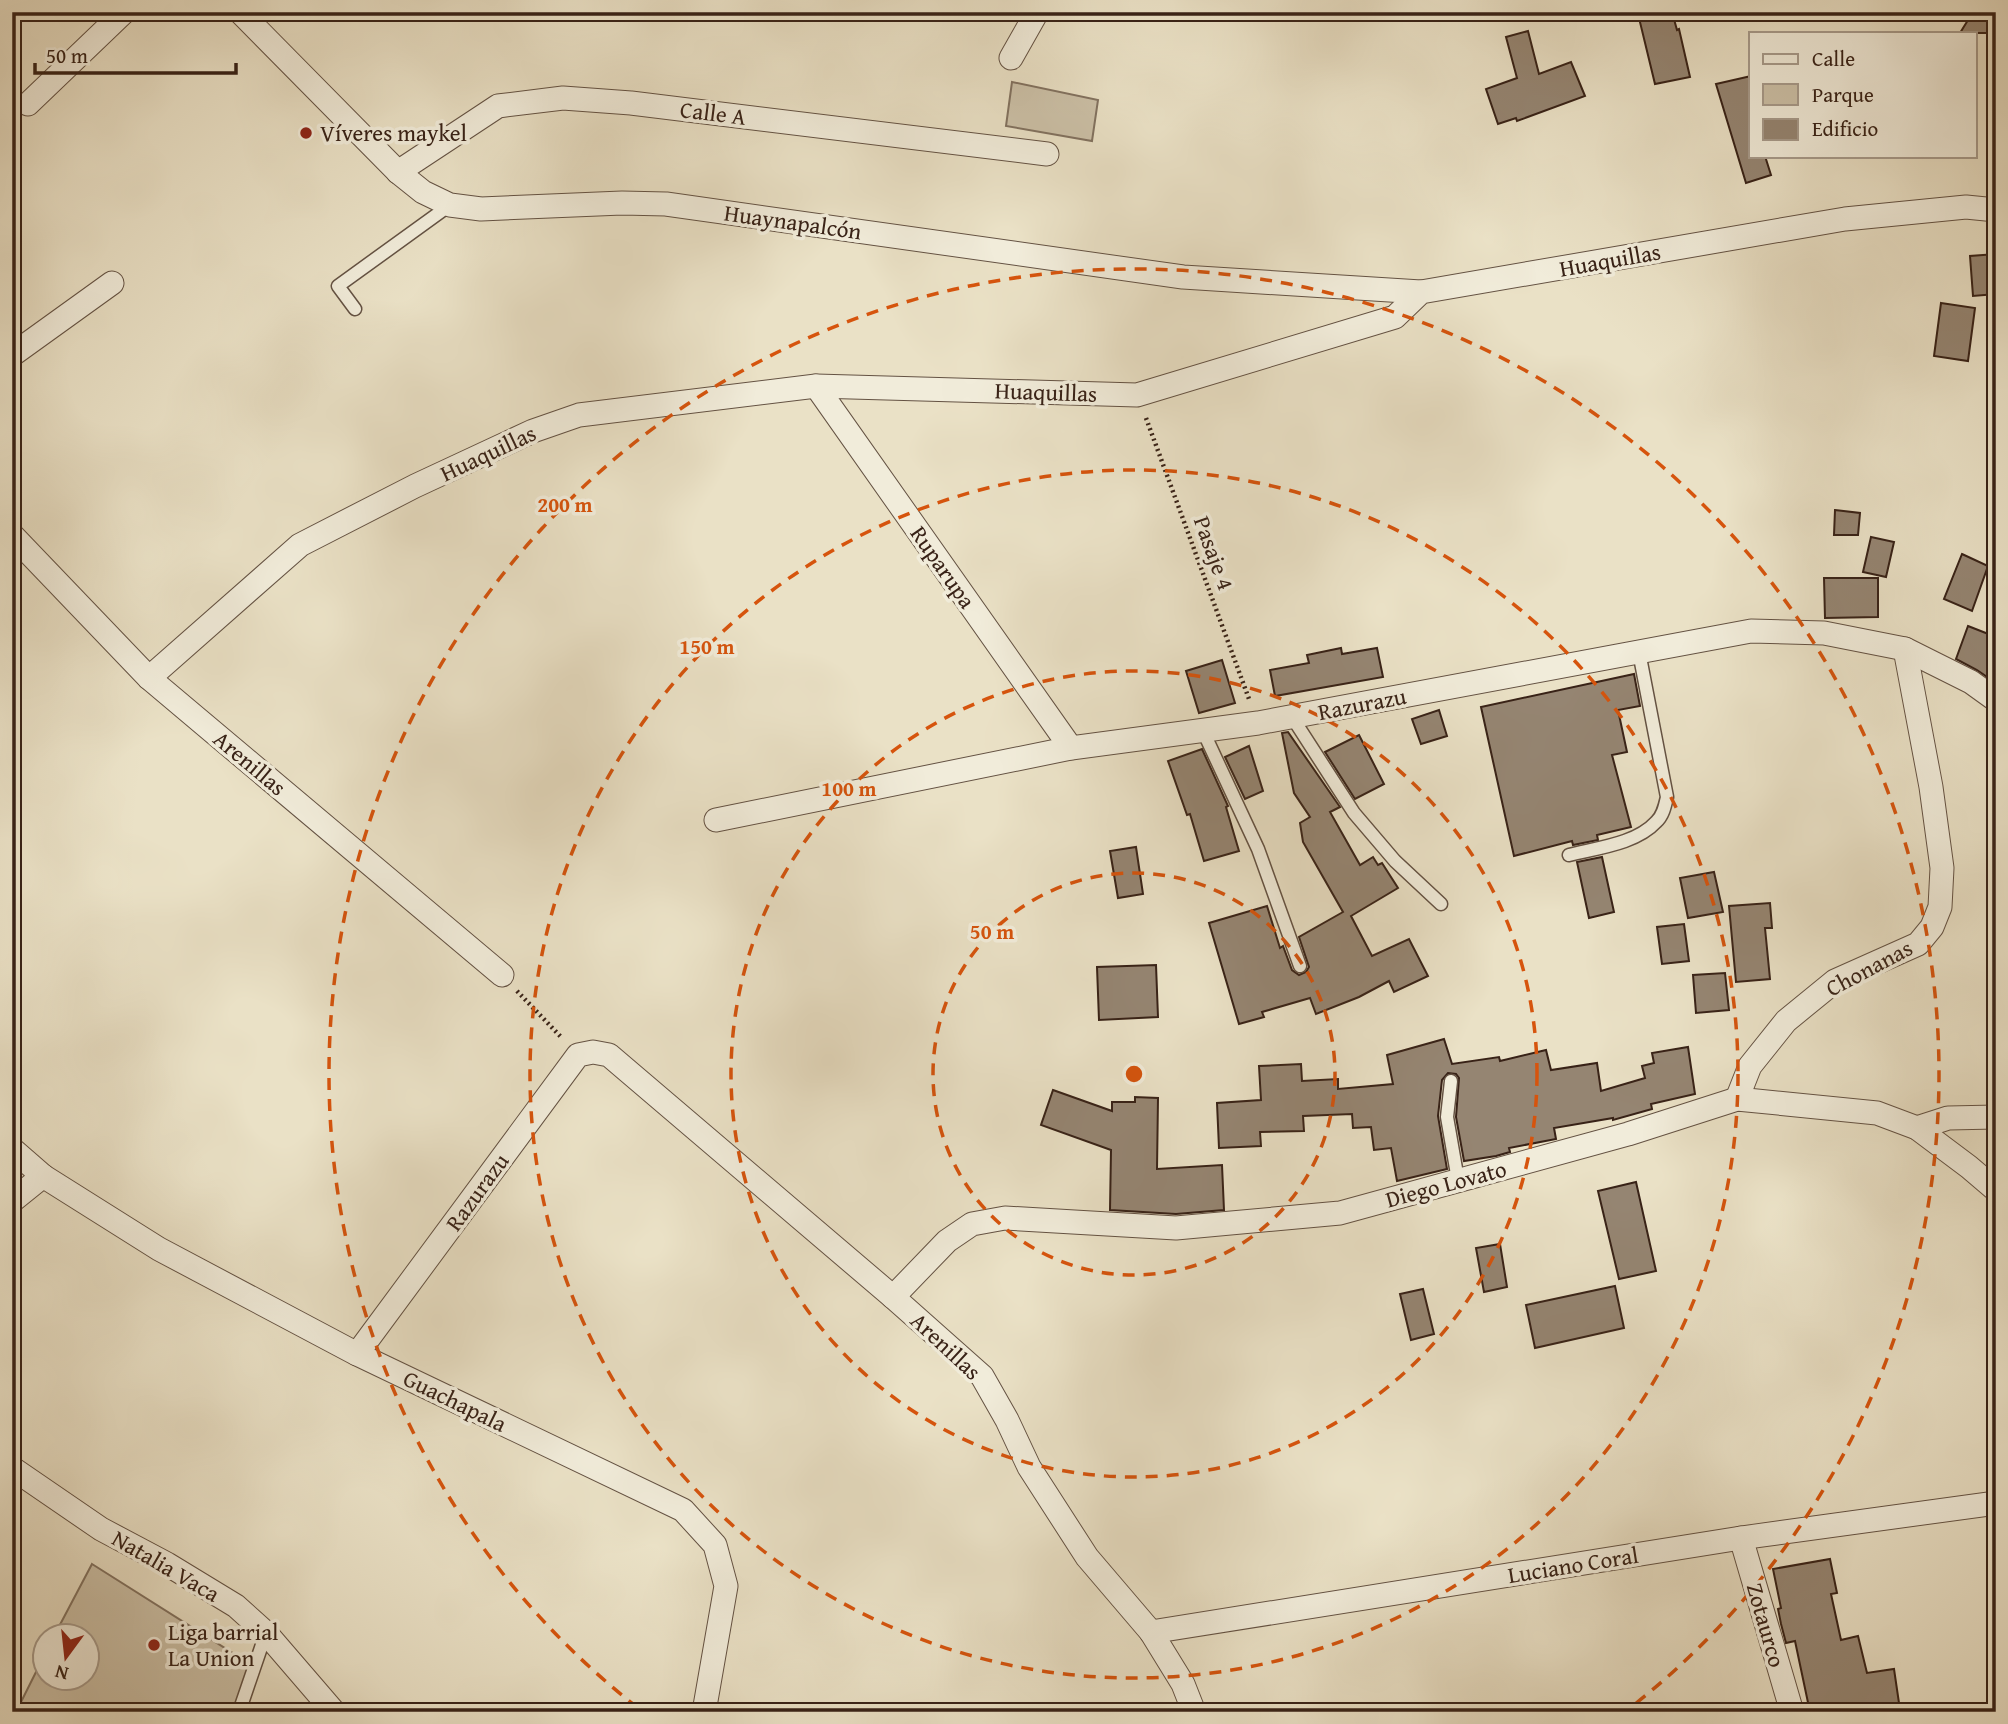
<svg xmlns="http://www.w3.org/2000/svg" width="2008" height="1724" font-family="'Gentium Book Plus',serif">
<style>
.green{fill:#ccc1a8;stroke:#827260;stroke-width:2}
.building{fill:#958572;stroke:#382217;stroke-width:2}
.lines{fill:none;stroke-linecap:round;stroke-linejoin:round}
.lane-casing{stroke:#645243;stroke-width:15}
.street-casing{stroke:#645243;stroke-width:25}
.path{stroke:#382217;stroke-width:4.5;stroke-dasharray:2 3.5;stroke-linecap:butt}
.lane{stroke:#f1ecda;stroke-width:12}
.street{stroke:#f1ecda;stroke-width:23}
.ring{fill:none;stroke:#d6540d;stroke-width:3.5;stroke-dasharray:12 9}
.poi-dot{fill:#8f2418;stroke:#f1ecda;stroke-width:2.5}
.labels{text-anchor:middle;stroke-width:7;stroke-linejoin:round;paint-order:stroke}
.street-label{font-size:23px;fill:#382217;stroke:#f1ecda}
.poi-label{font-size:23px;fill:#382217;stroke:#f1ecda;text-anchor:start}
.centre{fill:#d6540d;stroke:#f1ecda;stroke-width:3.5}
.ring-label{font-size:21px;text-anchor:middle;font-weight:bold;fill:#d6540d;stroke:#f1ecda;stroke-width:7;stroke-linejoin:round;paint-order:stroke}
</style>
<rect width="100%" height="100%" fill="#eae1c6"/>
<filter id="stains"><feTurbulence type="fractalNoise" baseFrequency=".00286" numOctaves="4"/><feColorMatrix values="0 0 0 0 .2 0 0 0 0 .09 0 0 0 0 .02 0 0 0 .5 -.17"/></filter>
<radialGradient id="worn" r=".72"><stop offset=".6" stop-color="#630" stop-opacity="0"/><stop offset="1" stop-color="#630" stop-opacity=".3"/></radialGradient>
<!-- green -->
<g class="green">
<path d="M 1012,82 L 1098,100 L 1092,141 L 1006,126 Z"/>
<path d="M 92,1564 L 258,1669 L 232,1712 L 16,1712 L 45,1654 L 46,1678 L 88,1678 L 88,1636 L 54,1636 Z"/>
</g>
<!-- building -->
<g class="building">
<path d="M 1658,12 L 1672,12 L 1677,30 L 1679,29 L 1690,77 L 1655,84 L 1639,18 Z"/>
<path d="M 1973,12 L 1981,12 L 1996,21 L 1996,33 L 1960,33 Z"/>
<path d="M 1528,31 L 1539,74 L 1571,62 L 1585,96 L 1517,121 L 1516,118 L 1498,124 L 1486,89 L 1517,78 L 1506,37 Z"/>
<path d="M 1751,76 L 1751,156 L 1765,156 L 1771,175 L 1746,183 L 1716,84 Z"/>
<path d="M 1996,254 L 1996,294 L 1973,296 L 1970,256 Z"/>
<path d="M 1941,303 L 1975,308 L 1968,361 L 1934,356 Z"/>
<path d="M 1835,510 L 1860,513 L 1858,535 L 1834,535 Z"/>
<path d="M 1871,537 L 1894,542 L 1886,577 L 1863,572 Z"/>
<path d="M 1962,554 L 1988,566 L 1972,611 L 1944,599 Z"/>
<path d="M 1824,578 L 1878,578 L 1878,617 L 1825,618 Z"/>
<path d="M 1968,626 L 1996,637 L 1996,683 L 1977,670 L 1956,659 Z"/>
<path d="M 1341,648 L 1342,654 L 1377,648 L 1383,677 L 1275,696 L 1270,670 L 1309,663 L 1307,655 Z"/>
<path d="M 1222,660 L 1235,703 L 1199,713 L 1186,671 Z"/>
<path d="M 1634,674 L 1640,706 L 1618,710 L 1627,752 L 1612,755 L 1631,827 L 1597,835 L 1598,840 L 1573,845 L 1572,841 L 1514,856 L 1481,707 Z"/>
<path d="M 1439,710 L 1447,736 L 1421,744 L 1412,719 Z"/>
<path d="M 1288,732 L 1340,807 L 1330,812 L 1360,865 L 1373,857 L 1378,865 L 1382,863 L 1398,888 L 1351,916 L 1372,956 L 1409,939 L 1428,976 L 1394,992 L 1389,981 L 1359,997 L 1316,1014 L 1310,998 L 1262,1012 L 1264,1017 L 1239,1024 L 1209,923 L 1267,906 L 1280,948 L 1283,946 L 1292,970 L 1299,975 L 1306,972 L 1309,967 L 1299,937 L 1343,912 L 1303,842 L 1300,823 L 1310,817 L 1294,793 L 1282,733 Z"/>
<path d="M 1359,735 L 1384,784 L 1355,799 L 1325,752 Z"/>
<path d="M 1249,746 L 1263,791 L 1245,799 L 1225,757 Z"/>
<path d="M 1202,749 L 1228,806 L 1226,807 L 1239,851 L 1204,861 L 1190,814 L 1187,815 L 1168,761 Z"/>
<path d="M 1136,847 L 1143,894 L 1118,898 L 1110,851 Z"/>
<path d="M 1602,857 L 1614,912 L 1589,918 L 1577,862 Z"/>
<path d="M 1714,872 L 1723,912 L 1688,918 L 1680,878 Z"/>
<path d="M 1770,903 L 1772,928 L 1765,928 L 1770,979 L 1736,982 L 1729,906 Z"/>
<path d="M 1684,924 L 1689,961 L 1662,964 L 1657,927 Z"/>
<path d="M 1156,965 L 1158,1017 L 1099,1020 L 1097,967 Z"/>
<path d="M 1725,973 L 1729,1010 L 1696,1013 L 1693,975 Z"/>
<path d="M 1444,1039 L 1452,1064 L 1499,1057 L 1500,1061 L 1546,1050 L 1551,1070 L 1597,1063 L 1601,1091 L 1645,1078 L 1642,1066 L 1654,1063 L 1652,1053 L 1688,1047 L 1695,1094 L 1651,1104 L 1652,1109 L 1613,1120 L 1613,1118 L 1554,1128 L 1556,1139 L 1509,1148 L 1510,1152 L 1496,1156 L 1464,1161 L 1456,1117 L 1459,1078 L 1456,1074 L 1448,1073 L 1442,1080 L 1438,1116 L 1447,1169 L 1397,1181 L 1391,1148 L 1374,1150 L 1371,1127 L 1353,1128 L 1352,1114 L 1303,1116 L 1304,1131 L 1260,1132 L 1261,1146 L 1219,1148 L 1217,1103 L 1261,1100 L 1259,1066 L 1301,1064 L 1302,1081 L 1338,1079 L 1338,1089 L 1393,1084 L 1387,1055 Z"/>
<path d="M 1053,1090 L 1112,1111 L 1112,1102 L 1135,1102 L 1135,1097 L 1158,1098 L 1157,1169 L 1222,1165 L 1224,1210 L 1176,1214 L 1110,1210 L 1111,1150 L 1041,1125 Z"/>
<path d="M 1636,1182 L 1656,1271 L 1619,1279 L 1598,1191 Z"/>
<path d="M 1500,1244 L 1507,1287 L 1484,1292 L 1476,1248 Z"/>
<path d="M 1615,1286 L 1624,1328 L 1535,1348 L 1526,1305 Z"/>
<path d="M 1423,1289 L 1434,1334 L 1411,1340 L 1400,1294 Z"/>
<path d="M 1830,1559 L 1837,1593 L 1831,1594 L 1841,1640 L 1858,1636 L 1867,1673 L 1894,1669 L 1899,1703 L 1835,1712 L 1810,1712 L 1795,1641 L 1786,1643 L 1781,1624 L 1778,1609 L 1781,1608 L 1773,1569 Z"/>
</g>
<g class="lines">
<!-- lane casing -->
<g class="lane-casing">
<g id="lane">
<path d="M 355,309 L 338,286 L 450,205"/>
<path d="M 1292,717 L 1354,813 L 1395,861 L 1441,904"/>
<path d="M 1203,731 L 1258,849 L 1300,966"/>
<path d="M 1569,855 C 1596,848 1636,844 1656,822 C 1663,816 1665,806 1667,797 L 1639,652"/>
<path d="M 1451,1081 L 1447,1117 L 1458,1180"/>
<path d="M 239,1712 L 266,1633"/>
</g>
</g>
<!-- street casing -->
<g class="street-casing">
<g id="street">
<path d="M 240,12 L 398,172 L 423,192 L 450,205 L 481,209 L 622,203 L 666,204 L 1183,277 L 1421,292"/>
<path d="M 1011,58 L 1037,12"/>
<path d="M 28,104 L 124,12"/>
<path d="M 398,172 L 498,106 L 563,98 L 631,103 L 1047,154"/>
<path d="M 12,355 L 112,283"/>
<path d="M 816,386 L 1071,748"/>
<path d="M 12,535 L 149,678 L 502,975"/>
<path d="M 149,678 L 300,545 L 415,486 L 533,431 L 579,415 L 816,386 L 1137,395 L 1395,317 L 1421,292 L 1845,219 L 1966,207 L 1996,210"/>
<path d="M 716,820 L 1071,748 L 1258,723 L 1751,631 L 1824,633 L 1905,649 L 1971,682 L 1996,700"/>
<path d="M 1737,1099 L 1750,1066 L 1786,1021 L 1835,981 L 1918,944 L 1932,927 L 1940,907 L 1942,868 L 1931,787 L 1905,649"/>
<path d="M 1917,1128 L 1948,1118 L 1996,1117"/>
<path d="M 12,1149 L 43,1176 L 12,1201"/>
<path d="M 43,1176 L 159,1249 L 357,1354 L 683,1510 L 715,1545 L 726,1586 L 704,1712"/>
<path d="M 893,1297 L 947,1241 L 972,1224 L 1005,1218 L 1176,1228 L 1340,1213 L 1628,1134 L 1737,1099 L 1877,1113 L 1917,1128 L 1969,1167 L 1996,1190"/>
<path d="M 357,1354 L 578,1055 L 593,1052 L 609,1055 L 893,1297 L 982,1376 L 1007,1420 L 1029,1467 L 1087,1557 L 1151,1632 L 1183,1684 L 1194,1712"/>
<path d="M 12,1468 L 101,1529 L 167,1564 L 236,1606 L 266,1633 L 334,1712"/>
<path d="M 1741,1538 L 1792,1712"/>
<path d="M 1151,1632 L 1741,1538 L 1996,1503"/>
</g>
</g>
<!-- path -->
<g class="path">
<path d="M 1146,418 L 1249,699"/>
<path d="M 517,991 L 562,1038"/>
</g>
<!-- lane -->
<use href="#lane" class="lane"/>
<!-- street -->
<use href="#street" class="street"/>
</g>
<!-- distance rings -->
<g class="ring">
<circle cx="1134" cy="1074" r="201"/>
<circle cx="1134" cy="1074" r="403"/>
<circle cx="1134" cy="1074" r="604"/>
<path d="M638 1708A805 805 0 1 1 1630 1708"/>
</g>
<!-- markers -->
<g class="poi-dot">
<circle cx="306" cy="133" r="7"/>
<circle cx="154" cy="1645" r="7"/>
</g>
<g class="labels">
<!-- street labels -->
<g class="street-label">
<text transform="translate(713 113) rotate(7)" y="8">Calle A</text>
<text transform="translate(793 222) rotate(8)" y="8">Huaynapalcón</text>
<text transform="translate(1610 260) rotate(-10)" y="8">Huaquillas</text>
<text transform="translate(1046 392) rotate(2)" y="8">Huaquillas</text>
<text transform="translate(488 453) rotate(-25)" y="8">Huaquillas</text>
<text transform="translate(1214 553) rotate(70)" y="8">Pasaje 4</text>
<text transform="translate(943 567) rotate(55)" y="8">Ruparupa</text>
<text transform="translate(1362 704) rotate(-11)" y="8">Razurazu</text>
<text transform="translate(250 763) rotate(40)" y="8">Arenillas</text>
<text transform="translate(1869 968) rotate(-28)" y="8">Chonanas</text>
<text transform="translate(1446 1184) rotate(-15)" y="8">Diego Lovato</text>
<text transform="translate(477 1192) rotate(-54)" y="8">Razurazu</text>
<text transform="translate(946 1346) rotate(43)" y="8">Arenillas</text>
<text transform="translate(455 1401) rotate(26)" y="8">Guachapala</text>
<text transform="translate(1573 1565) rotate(-9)" y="8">Luciano Coral</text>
<text transform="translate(166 1566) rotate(30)" y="8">Natalia Vaca</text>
<text transform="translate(1766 1625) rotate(74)" y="8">Zotaurco</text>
</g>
<!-- poi labels -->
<g class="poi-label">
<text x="320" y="141">Víveres maykel</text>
<text x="168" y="1640">Liga barrial<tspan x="168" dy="26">La Union</tspan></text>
</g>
</g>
<circle cx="1134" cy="1074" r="10" class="centre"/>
<g class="ring-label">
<text x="565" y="512">200 m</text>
<text x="707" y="654">150 m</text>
<text x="849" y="796">100 m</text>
<text x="992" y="939">50 m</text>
</g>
<!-- margin -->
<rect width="2008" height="1724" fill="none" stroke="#eae1c6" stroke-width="42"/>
<rect x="14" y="14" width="1980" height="1696" fill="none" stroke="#382217" stroke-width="3.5"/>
<rect x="21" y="21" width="1966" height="1682" fill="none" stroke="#382217" stroke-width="2"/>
<!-- legend -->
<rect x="1749" y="32" width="228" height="126" fill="#f1ecda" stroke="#a79b8c" stroke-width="2"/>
<rect x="1763" y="54" width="35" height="10" fill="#f1ecda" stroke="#a79b8c" stroke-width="2"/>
<text x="1812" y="66" font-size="21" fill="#382217">Calle</text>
<rect x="1763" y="84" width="35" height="21" fill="#ccc1a8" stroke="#a79b8c" stroke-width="2"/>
<text x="1812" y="102" font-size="21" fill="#382217">Parque</text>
<rect x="1763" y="119" width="35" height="21" fill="#958572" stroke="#a79b8c" stroke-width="2"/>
<text x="1812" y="136" font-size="21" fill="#382217">Edificio</text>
<!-- north arrow -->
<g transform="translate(66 1657) rotate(195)"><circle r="33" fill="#f1ecda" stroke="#a79b8c" stroke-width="2"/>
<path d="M0-5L12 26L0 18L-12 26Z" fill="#8f2418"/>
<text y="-10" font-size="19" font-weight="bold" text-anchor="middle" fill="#382217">N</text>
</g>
<!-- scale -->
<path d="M35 63v10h201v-10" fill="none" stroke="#382217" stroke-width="3.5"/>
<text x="46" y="63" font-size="21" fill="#382217" stroke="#f1ecda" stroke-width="5" paint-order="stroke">50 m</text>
<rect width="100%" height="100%" filter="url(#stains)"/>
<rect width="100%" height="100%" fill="url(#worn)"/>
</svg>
